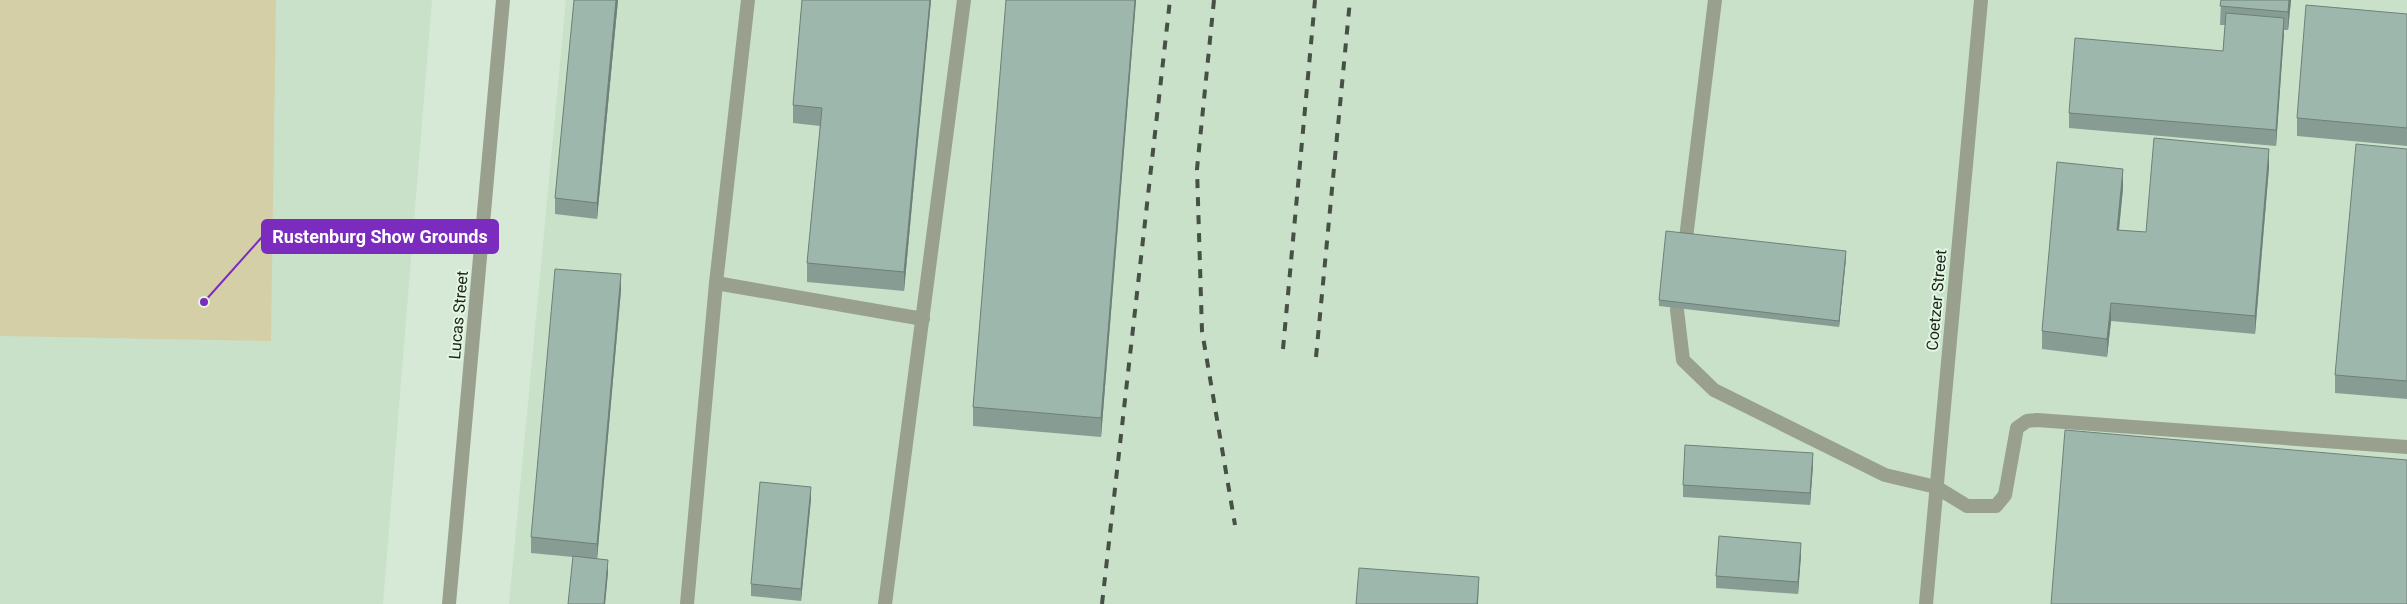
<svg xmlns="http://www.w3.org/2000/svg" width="2407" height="604" font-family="Roboto,sans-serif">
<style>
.built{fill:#c8e1c8}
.green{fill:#d5cfa8}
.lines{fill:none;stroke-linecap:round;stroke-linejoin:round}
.service{stroke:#99a08d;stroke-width:14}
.minor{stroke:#99a08d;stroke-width:14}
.rail{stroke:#475047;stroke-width:4;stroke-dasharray:9 9;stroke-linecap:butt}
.wall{fill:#879d94}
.shaded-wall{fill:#6e8078}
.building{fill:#9db7ac;stroke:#6e8078}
.labels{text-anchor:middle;stroke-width:4;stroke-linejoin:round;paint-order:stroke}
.street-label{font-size:16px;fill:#1c231c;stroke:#e3f7e3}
.leader{fill:none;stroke:#7b2cbf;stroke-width:2}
.callout-dot{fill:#7b2cbf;stroke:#e3f7e3;stroke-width:2}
.callout{fill:#7b2cbf;stroke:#7b2cbf;stroke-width:2}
.callout-label{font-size:18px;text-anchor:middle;font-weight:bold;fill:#fff}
</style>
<rect width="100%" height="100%" fill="#d6e9d6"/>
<!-- built -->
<g class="built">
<path d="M 0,0 L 432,0 L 383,604 L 0,604 Z"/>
<path d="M 566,0 L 2407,0 L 2407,604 L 509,604 Z"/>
</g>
<!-- green -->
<path class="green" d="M 0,0 L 276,0 L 271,341 L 0,336 Z"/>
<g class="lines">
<!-- service -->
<g class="service">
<path d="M 1686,238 L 1715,0"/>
<path d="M 716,283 L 923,319"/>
<path d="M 1677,310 L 1683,360 L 1714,390 L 1885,475 L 1936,487 L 1967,506 L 1996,506 L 2005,495 L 2017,428 L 2027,421 L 2037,420 L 2407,447"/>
<path d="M 687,604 L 716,283 L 748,0"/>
<path d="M 885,604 L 964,0"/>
<path d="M 1926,604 L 1981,0"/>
</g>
<!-- minor -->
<path class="minor" d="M 449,604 L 503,0"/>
<!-- rail -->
<g class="rail">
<path d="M 1214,0 L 1197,169 L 1202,331 L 1235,525"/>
<path d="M 1283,349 L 1315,0"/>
<path d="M 1316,357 L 1350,0"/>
<path d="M 1102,604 L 1170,0"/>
</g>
</g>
<!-- wall -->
<g class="wall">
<path d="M 574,0 L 618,0 L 597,219 L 555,214 L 555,198 Z"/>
<path d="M 802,0 L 931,0 L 904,291 L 807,282 L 807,263 L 820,126 L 793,123 L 793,105 Z"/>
<path d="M 1006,0 L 1136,0 L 1101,437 L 973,426 L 973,407 Z"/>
<path d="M 2221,0 L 2291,0 L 2288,30 L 2284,30 L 2276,146 L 2069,128 L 2069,113 L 2223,51 L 2225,25 L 2220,25 Z"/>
<path d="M 2407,14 L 2407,146 L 2297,136 L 2297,118 Z"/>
<path d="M 2407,149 L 2407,399 L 2335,393 L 2335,375 Z"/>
<path d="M 2269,167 L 2255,334 L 2111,321 L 2107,357 L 2042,349 L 2042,331 L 2123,188 L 2119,230 L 2146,232 Z"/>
<path d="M 1846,258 L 1839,327 L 1659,306 L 1659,300 Z"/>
<path d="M 621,290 L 597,558 L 608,572 L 605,604 L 568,604 L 573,557 L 531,553 L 531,537 Z"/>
<path d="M 1813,465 L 1810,505 L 1683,497 L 1683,485 Z"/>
<path d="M 811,499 L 801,601 L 751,596 L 751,584 Z"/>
<path d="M 1801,555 L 1798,594 L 1716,588 L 1716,576 Z"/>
</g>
<!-- shaded-wall -->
<g class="shaded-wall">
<path d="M 616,0 L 618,0 L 597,219 L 597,203 Z"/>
<path d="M 930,0 L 931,0 L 904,291 L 904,272 Z"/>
<path d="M 1135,0 L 1136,0 L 1101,437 L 1101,418 Z"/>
<path d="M 2289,0 L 2291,0 L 2288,30 L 2288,12 Z"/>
<path d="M 2284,18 L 2284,34 L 2276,146 L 2276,130 Z"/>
<path d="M 2269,149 L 2269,167 L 2255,334 L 2255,316 Z"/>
<path d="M 2123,169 L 2123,188 L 2117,248 L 2117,230 Z"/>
<path d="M 1846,251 L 1846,258 L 1839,327 L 1839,321 Z"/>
<path d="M 621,274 L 621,290 L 597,560 L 597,544 Z"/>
<path d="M 2111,303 L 2111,321 L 2107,357 L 2107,339 Z"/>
<path d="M 1813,453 L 1813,465 L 1810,505 L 1810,493 Z"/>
<path d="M 811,487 L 811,499 L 801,601 L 801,589 Z"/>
<path d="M 1801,543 L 1801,555 L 1798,594 L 1798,582 Z"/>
<path d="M 608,560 L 608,572 L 605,604 L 604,604 Z"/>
<path d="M 1479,577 L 1478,604 L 1477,604 Z"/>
</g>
<!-- building -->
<g class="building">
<path d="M 574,0 L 616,0 L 597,203 L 555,198 Z"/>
<path d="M 802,0 L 930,0 L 904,272 L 807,263 L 822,108 L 793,105 Z"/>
<path d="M 1006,0 L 1135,0 L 1101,418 L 973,407 Z"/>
<path d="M 2221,0 L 2289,0 L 2288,12 L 2220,6 Z"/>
<path d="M 2306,5 L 2407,14 L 2407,128 L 2297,118 Z"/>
<path d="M 2226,13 L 2284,18 L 2276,130 L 2069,113 L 2075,38 L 2223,51 Z"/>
<path d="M 2154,138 L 2269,149 L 2255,316 L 2111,303 L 2107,339 L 2042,331 L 2057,162 L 2123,169 L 2117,230 L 2146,232 Z"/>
<path d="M 2356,144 L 2407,149 L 2407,381 L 2335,375 Z"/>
<path d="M 1666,231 L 1846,251 L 1839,321 L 1659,300 Z"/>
<path d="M 555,269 L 621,274 L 597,544 L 531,537 Z"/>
<path d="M 2065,430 L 2407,460 L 2407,604 L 2051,604 Z"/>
<path d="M 1685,445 L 1813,453 L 1810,493 L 1683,485 Z"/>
<path d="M 760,482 L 811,487 L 801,589 L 751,584 Z"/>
<path d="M 1719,536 L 1801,543 L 1798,582 L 1716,576 Z"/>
<path d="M 573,556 L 608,560 L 604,604 L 568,604 Z"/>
<path d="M 1359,568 L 1479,577 L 1477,604 L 1356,604 Z"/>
</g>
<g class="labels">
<!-- street labels -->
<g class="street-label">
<text transform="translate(1936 300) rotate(-85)" y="6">Coetzer Street</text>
<text transform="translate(458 315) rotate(-85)" y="6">Lucas Street</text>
</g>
</g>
<!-- callouts -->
<path class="leader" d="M204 302L262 237"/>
<circle class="callout-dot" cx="204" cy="302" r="5"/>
<rect class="callout" x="262" y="220" width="236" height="33" rx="5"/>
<g class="callout-label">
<text x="380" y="243">Rustenburg Show Grounds</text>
</g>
</svg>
